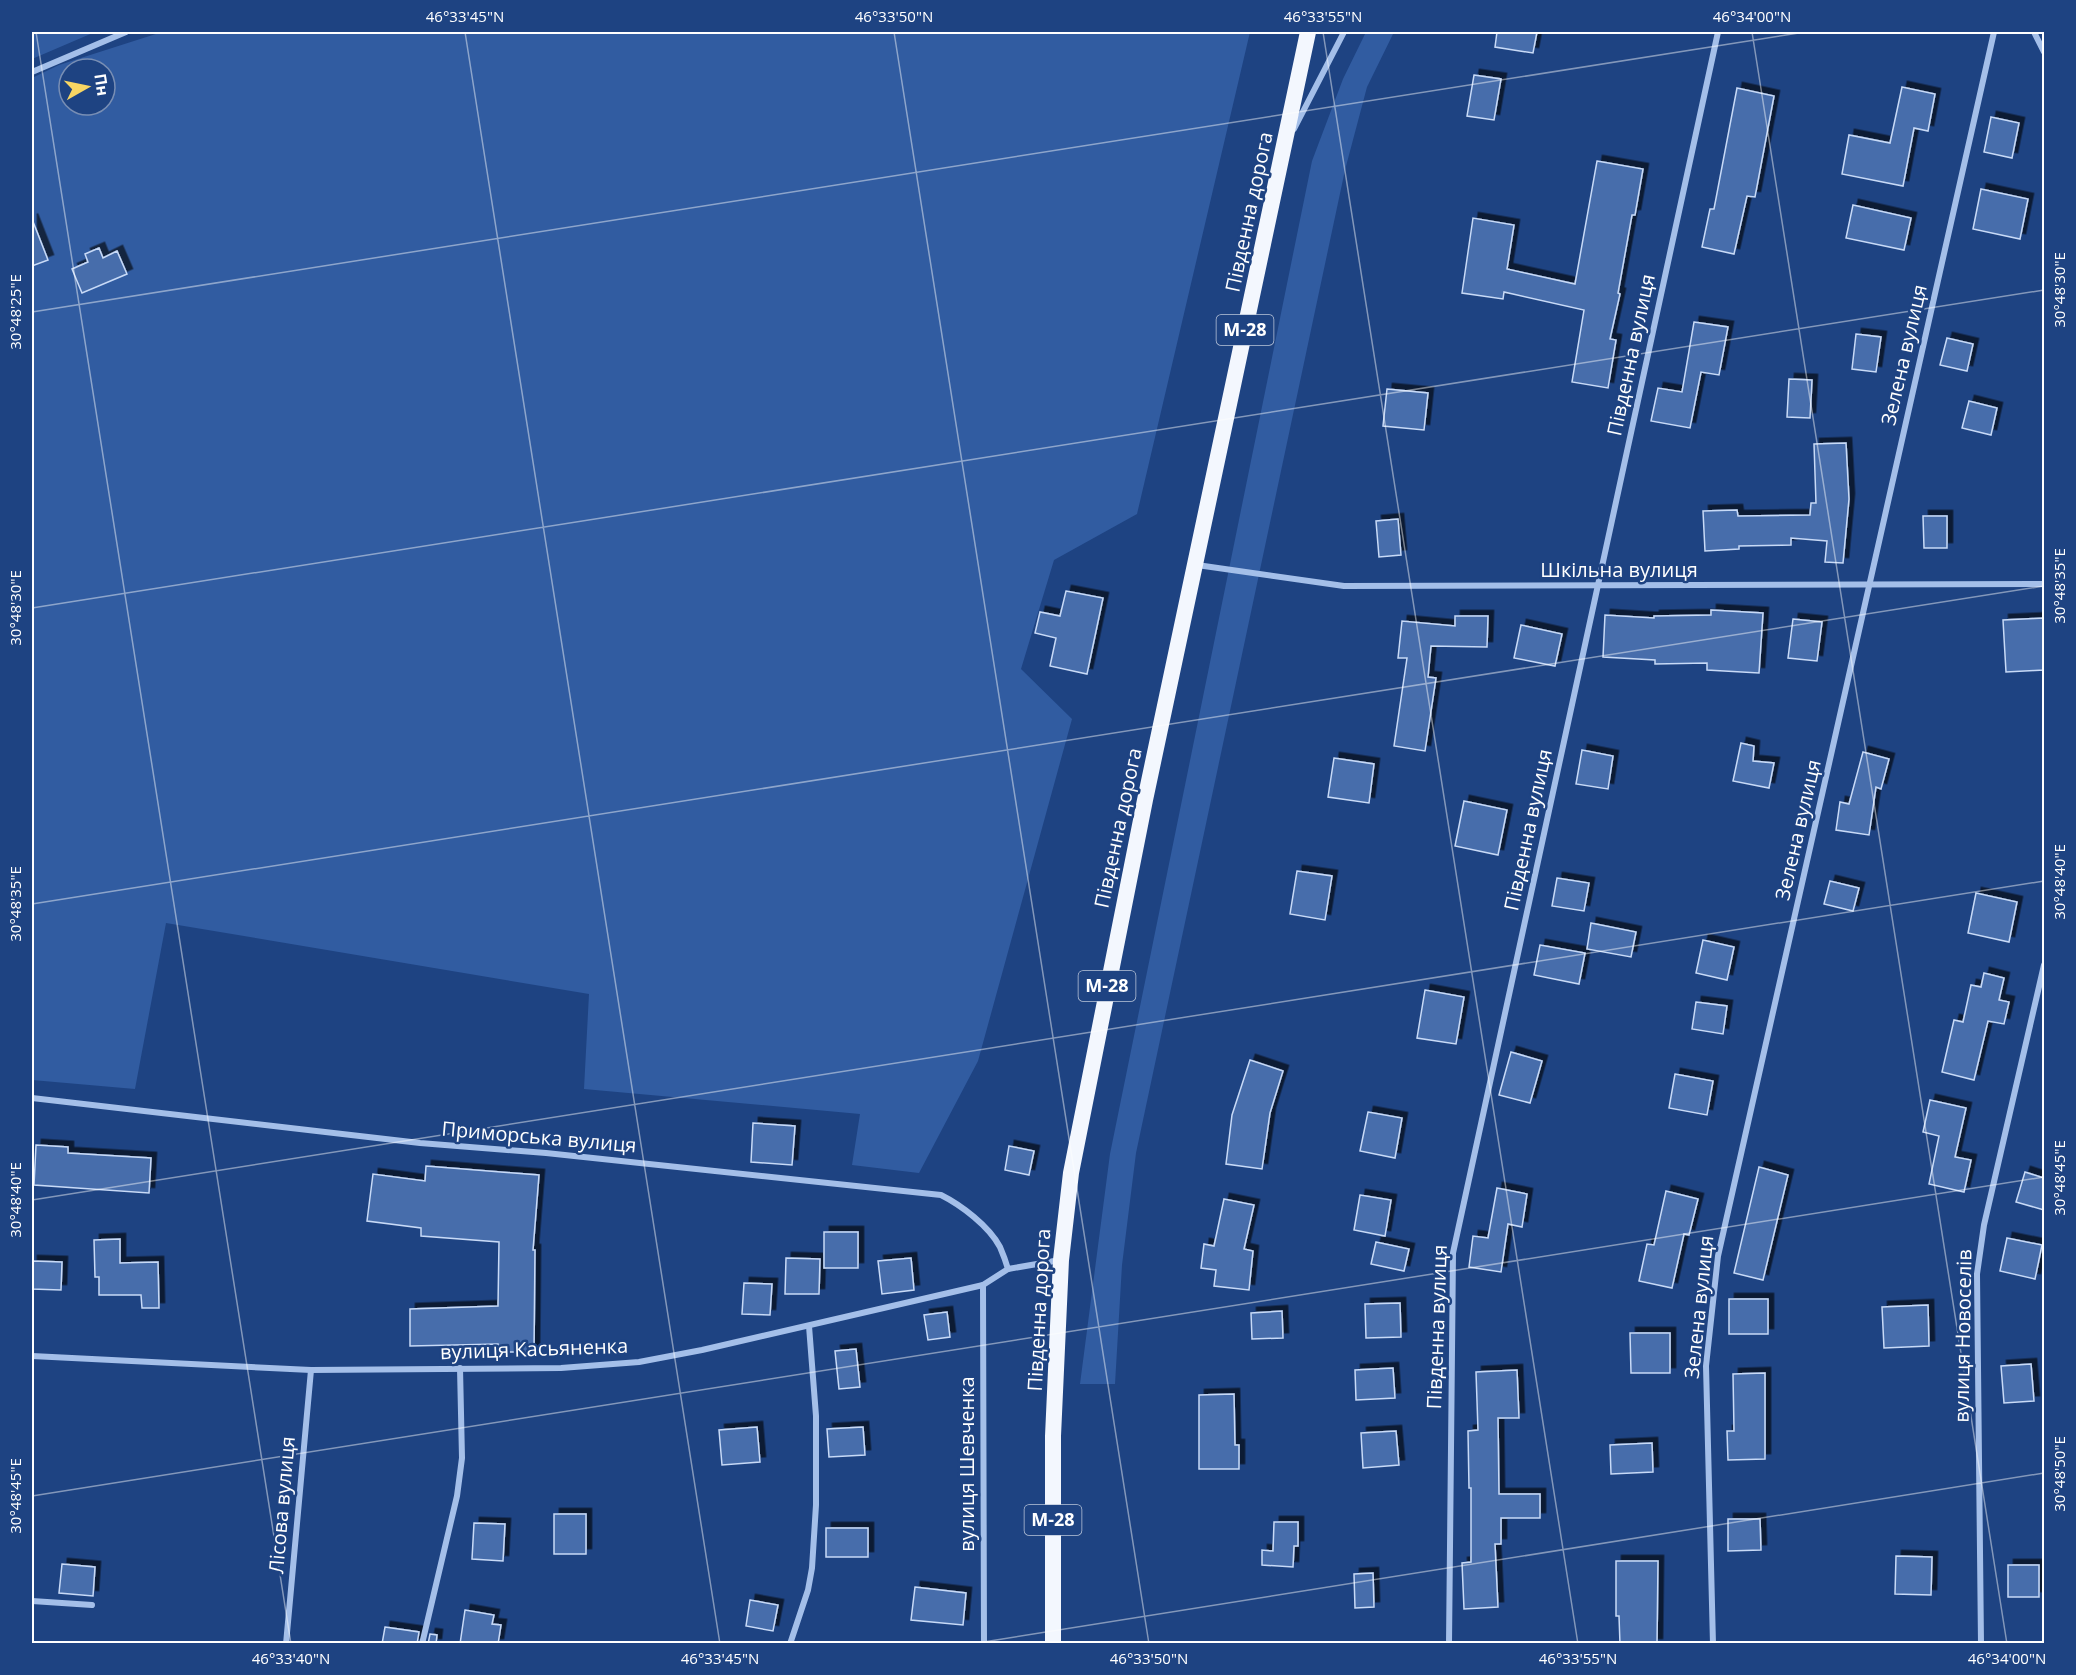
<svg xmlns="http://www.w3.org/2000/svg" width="2076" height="1675" font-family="'Open Sans',sans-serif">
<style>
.green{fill:#315ca1;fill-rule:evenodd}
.building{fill:#466dab;stroke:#c8daf7;stroke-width:1.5;filter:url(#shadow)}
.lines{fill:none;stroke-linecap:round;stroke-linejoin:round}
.minor{stroke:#a4bfe9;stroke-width:6}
.trunk{stroke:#f3f7fe;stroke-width:16}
.ticks{fill:none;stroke:#fff;stroke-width:1.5;stroke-opacity:0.45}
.labels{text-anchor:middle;stroke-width:5;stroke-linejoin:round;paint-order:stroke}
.shield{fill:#1e4382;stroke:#bcc7da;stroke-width:1.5}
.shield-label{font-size:18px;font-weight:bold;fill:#fff}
.street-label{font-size:20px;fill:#fff;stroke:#1e4382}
.neatline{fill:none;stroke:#fff;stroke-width:2}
.ticks-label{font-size:15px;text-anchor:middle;fill:#fff}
</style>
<defs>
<filter id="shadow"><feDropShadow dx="5.5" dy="-5.5" stdDeviation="0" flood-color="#0009"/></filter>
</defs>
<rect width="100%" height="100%" fill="#1e4382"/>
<!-- green -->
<g class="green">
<path d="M 32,32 L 95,32 L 32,59 Z"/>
<path d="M 162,32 L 1250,32 L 1137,514 L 1054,560 L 1021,669 L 1072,719 L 978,1061 L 919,1173 L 852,1165 L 860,1114 L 584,1089 L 589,994 L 166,923 L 135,1089 L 32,1080 L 32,78 L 59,65 ZM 69,69 L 105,69 L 105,105 L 69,105 Z"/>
<path d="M 1366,32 L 1394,32 L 1367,87 L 1345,170 L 1136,1153 L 1122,1265 L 1115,1384 L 1080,1384 L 1110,1154 L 1312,161 L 1343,79 Z"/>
</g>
<!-- building -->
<g class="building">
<path d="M 1497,32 L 1537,32 L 1533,53 L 1495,47 Z"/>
<path d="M 1474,75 L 1501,79 L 1494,120 L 1467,116 Z"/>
<path d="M 1902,87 L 1935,94 L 1928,131 L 1914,128 L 1903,186 L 1842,174 L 1849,135 L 1890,143 Z"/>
<path d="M 1737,88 L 1774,96 L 1755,197 L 1747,196 L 1734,254 L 1702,247 L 1710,209 L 1714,209 Z"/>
<path d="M 1991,117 L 2019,123 L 2012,158 L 1984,152 Z"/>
<path d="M 1597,161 L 1643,169 L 1635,215 L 1632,215 L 1618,293 L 1620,294 L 1610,339 L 1616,340 L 1608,388 L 1572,382 L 1584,310 L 1504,292 L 1503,299 L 1462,293 L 1473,218 L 1514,225 L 1507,269 L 1575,284 Z"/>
<path d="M 1981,189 L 2028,199 L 2020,239 L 1973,229 Z"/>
<path d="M 1853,205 L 1911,218 L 1904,250 L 1846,238 Z"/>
<path d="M 32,219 L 48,260 L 32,266 Z"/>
<path d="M 99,248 L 103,258 L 117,251 L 127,274 L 82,293 L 72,269 L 88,262 L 85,254 Z"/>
<path d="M 1694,322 L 1728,327 L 1719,375 L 1701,372 L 1690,428 L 1651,421 L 1658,388 L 1682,392 Z"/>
<path d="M 1856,334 L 1881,337 L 1876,372 L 1852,369 Z"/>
<path d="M 1947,338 L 1973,344 L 1967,371 L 1940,365 Z"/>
<path d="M 1789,379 L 1812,380 L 1810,418 L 1787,417 Z"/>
<path d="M 1387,389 L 1428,393 L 1424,430 L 1383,426 Z"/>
<path d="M 1969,401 L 1997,408 L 1991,435 L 1962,428 Z"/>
<path d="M 1846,443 L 1849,499 L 1843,563 L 1825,562 L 1827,541 L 1791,538 L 1791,545 L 1739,546 L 1739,549 L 1705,551 L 1703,511 L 1737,510 L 1738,516 L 1810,515 L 1811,503 L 1816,503 L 1814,444 Z"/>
<path d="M 1923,516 L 1947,516 L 1947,548 L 1924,548 Z"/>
<path d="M 1398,519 L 1401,555 L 1379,557 L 1376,521 Z"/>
<path d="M 1066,591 L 1103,598 L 1087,674 L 1050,666 L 1056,638 L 1035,633 L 1040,612 L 1060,616 Z"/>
<path d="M 1711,610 L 1763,613 L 1759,673 L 1707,670 L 1707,663 L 1655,664 L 1655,660 L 1603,657 L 1605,615 L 1654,618 L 1654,616 L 1711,615 Z"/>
<path d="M 1455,616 L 1488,616 L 1487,647 L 1431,646 L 1428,677 L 1436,678 L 1425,751 L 1394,746 L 1407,658 L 1398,658 L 1402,621 L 1455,626 Z"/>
<path d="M 2044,618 L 2044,670 L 2006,672 L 2003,620 Z"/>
<path d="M 1793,619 L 1822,622 L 1817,661 L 1788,658 Z"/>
<path d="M 1521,625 L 1562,634 L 1555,666 L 1514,658 Z"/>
<path d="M 1741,743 L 1754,746 L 1753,761 L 1774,763 L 1769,788 L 1733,781 Z"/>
<path d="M 1582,750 L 1613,756 L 1608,789 L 1576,784 Z"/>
<path d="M 1863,752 L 1889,759 L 1881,789 L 1876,787 L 1869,835 L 1836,830 L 1840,802 L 1849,804 Z"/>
<path d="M 1334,758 L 1374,764 L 1369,803 L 1328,797 Z"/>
<path d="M 1464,801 L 1507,810 L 1498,855 L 1455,846 Z"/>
<path d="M 1297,871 L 1332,876 L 1325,920 L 1290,914 Z"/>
<path d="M 1557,878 L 1589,883 L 1584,911 L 1552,906 Z"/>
<path d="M 1830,881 L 1859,888 L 1853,911 L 1824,904 Z"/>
<path d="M 1976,893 L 2017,902 L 2009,942 L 1968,933 Z"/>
<path d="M 1591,923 L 1636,932 L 1631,957 L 1587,949 Z"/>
<path d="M 1703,940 L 1734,947 L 1727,980 L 1696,973 Z"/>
<path d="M 1540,945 L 1585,953 L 1579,984 L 1534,975 Z"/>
<path d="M 1984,973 L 2004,978 L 1999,1000 L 2009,1002 L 2004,1024 L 1988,1021 L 1974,1080 L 1942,1072 L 1954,1020 L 1963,1022 L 1971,985 L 1981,987 Z"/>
<path d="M 1425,990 L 1464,997 L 1456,1044 L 1417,1038 Z"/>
<path d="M 1696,1002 L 1727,1006 L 1723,1034 L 1692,1029 Z"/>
<path d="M 1511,1052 L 1542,1061 L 1530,1103 L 1499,1095 Z"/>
<path d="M 1250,1060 L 1283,1071 L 1270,1113 L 1262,1169 L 1226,1164 L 1232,1115 Z"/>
<path d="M 1675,1074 L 1713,1081 L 1707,1115 L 1669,1108 Z"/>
<path d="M 1930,1100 L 1966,1108 L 1955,1157 L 1971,1160 L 1964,1192 L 1929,1184 L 1939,1136 L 1923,1132 Z"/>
<path d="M 1368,1112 L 1402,1118 L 1395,1158 L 1360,1151 Z"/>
<path d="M 753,1123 L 795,1126 L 792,1165 L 751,1162 Z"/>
<path d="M 36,1145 L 68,1147 L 68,1153 L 151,1158 L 149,1193 L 34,1185 Z"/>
<path d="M 1009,1146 L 1034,1151 L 1029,1175 L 1005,1170 Z"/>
<path d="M 426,1166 L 539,1175 L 533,1250 L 535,1250 L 534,1352 L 498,1352 L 498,1344 L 410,1346 L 410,1309 L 498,1306 L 499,1242 L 421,1236 L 421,1228 L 367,1221 L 373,1174 L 425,1181 Z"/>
<path d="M 1759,1167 L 1788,1175 L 1763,1280 L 1734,1273 Z"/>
<path d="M 2025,1172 L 2044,1178 L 2044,1210 L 2016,1202 Z"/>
<path d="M 1497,1188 L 1527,1194 L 1522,1227 L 1508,1224 L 1501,1272 L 1469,1267 L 1473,1236 L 1488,1238 Z"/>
<path d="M 1666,1191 L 1698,1199 L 1689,1235 L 1684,1234 L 1672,1288 L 1639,1281 L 1647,1244 L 1654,1245 Z"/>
<path d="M 1360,1195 L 1391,1200 L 1385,1236 L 1354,1230 Z"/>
<path d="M 1224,1199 L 1254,1205 L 1244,1249 L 1253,1251 L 1249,1290 L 1214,1286 L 1216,1270 L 1201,1268 L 1204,1244 L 1214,1246 Z"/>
<rect x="824" y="1232" width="34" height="36"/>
<path d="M 2007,1238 L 2042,1245 L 2035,1279 L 2000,1271 Z"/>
<path d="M 120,1239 L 120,1263 L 158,1262 L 159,1308 L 142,1308 L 141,1295 L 99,1295 L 99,1277 L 95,1277 L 94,1240 Z"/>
<path d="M 1376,1242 L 1409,1249 L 1404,1271 L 1371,1264 Z"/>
<path d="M 786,1258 L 820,1259 L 819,1294 L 785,1294 Z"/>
<path d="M 911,1258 L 914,1290 L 882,1294 L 878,1261 Z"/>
<path d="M 32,1261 L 62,1262 L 61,1290 L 32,1289 Z"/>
<path d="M 744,1283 L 772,1284 L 770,1315 L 742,1314 Z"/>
<rect x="1729" y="1299" width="39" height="35"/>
<path d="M 1400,1303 L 1401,1337 L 1366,1338 L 1365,1304 Z"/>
<path d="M 1928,1305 L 1929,1346 L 1884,1348 L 1882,1307 Z"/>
<path d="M 1282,1311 L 1283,1338 L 1252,1339 L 1251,1313 Z"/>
<path d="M 947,1312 L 950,1337 L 928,1340 L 924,1315 Z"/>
<path d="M 1630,1333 L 1670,1333 L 1670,1373 L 1631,1373 Z"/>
<path d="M 856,1349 L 860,1387 L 839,1389 L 835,1351 Z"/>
<path d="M 2031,1364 L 2034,1401 L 2004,1403 L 2001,1366 Z"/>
<path d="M 1393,1368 L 1395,1398 L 1356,1400 L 1355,1370 Z"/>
<path d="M 1517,1370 L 1519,1418 L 1498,1418 L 1499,1494 L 1540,1494 L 1540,1518 L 1501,1518 L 1501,1544 L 1495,1544 L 1498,1607 L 1464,1609 L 1462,1563 L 1471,1562 L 1471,1488 L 1469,1488 L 1468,1431 L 1478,1430 L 1476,1372 Z"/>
<path d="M 1765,1373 L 1765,1459 L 1728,1460 L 1727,1431 L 1734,1431 L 1733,1374 Z"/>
<path d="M 1234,1394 L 1235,1445 L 1239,1445 L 1239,1469 L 1199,1469 L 1199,1395 Z"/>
<path d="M 757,1427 L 760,1462 L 722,1465 L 719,1430 Z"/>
<path d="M 863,1427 L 865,1455 L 829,1457 L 827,1429 Z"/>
<path d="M 1396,1431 L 1399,1465 L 1363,1468 L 1361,1433 Z"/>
<path d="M 1652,1443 L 1653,1472 L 1611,1474 L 1610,1445 Z"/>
<rect x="554" y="1514" width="32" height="40"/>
<path d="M 1728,1519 L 1760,1519 L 1761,1550 L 1728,1551 Z"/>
<path d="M 1274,1522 L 1298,1522 L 1298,1546 L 1294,1546 L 1293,1567 L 1262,1565 L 1262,1550 L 1273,1551 Z"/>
<path d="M 474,1523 L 505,1524 L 503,1561 L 472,1559 Z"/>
<rect x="826" y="1528" width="42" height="29"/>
<path d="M 1896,1556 L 1932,1557 L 1931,1595 L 1895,1594 Z"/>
<path d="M 1616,1561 L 1658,1561 L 1657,1644 L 1620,1644 L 1619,1616 L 1616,1616 Z"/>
<path d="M 62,1564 L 95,1567 L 93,1596 L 59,1593 Z"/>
<rect x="2008" y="1565" width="31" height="32"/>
<path d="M 1373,1573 L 1374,1607 L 1355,1608 L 1354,1574 Z"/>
<path d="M 915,1587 L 966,1593 L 963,1625 L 911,1620 Z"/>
<path d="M 750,1600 L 778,1605 L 773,1631 L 746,1626 Z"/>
<path d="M 465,1610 L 494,1615 L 492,1624 L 501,1625 L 498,1644 L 460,1644 Z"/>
<path d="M 385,1627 L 419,1632 L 417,1644 L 382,1644 Z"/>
<path d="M 430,1634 L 437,1635 L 436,1644 L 428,1644 Z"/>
</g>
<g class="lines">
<!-- minor -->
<g class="minor">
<path d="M 2034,32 L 2044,52"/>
<path d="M 32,72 L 126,32"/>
<path d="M 1294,129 L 1344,32"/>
<path d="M 1197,565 L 1344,586 L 2044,584"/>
<path d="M 32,1098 L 420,1143 L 546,1153 L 941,1195 C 961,1205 989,1226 1000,1247 C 1003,1254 1006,1262 1008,1269"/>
<path d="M 983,1285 L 984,1644"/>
<path d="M 32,1356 L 311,1370 L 561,1368 L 639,1362 L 702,1350 L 983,1285 L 1008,1269 L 1060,1260"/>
<path d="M 32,1601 L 92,1605"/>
<path d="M 286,1644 L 311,1370"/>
<path d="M 422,1644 L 457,1496 L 462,1458 L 460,1368"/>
<path d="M 790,1644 L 808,1590 L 812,1568 L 816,1505 L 816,1416 L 809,1326"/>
<path d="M 1449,1644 L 1453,1253 L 1718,32"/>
<path d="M 1713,1644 L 1706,1366 L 1718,1256 L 1994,32"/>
<path d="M 1981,1644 L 1977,1274 L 1984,1225 L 2044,965"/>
</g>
<!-- trunk -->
<path class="trunk" d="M 1053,1644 L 1053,1436 L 1061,1260 L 1071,1173 L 1145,800 L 1308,32"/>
</g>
<!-- ticks -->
<path class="ticks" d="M 36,32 L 291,1644M 465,32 L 720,1644M 894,32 L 1149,1644M 1323,32 L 1578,1644M 1752,32 L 2007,1644M 32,312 L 1805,32M 32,608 L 2044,290M 32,904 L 2044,586M 32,1200 L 2044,881M 32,1496 L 2044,1177M 971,1644 L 2044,1473"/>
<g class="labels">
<!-- shield labels -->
<g class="shield">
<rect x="1216.5" y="315" width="57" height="30" rx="4.5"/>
<rect x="1078.5" y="971" width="57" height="30" rx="4.5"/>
<rect x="1024.5" y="1505" width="57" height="30" rx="4.5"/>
</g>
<g class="shield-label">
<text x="1245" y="336">М-28</text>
<text x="1107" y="992">М-28</text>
<text x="1053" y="1526">М-28</text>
</g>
<!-- street labels -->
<g class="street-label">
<text transform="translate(1249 212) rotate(-78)" y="7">Південна дорога</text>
<text transform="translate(1631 355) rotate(-78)" y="7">Південна вулиця</text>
<text transform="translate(1904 355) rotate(-77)" y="7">Зелена вулиця</text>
<text x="1619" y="577">Шкільна вулиця</text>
<text transform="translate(1118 828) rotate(-78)" y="7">Південна дорога</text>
<text transform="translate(1528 830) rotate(-78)" y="7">Південна вулиця</text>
<text transform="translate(1798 830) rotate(-77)" y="7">Зелена вулиця</text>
<text transform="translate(539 1137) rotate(5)" y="7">Приморська вулиця</text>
<text transform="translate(1699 1307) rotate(-84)" y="7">Зелена вулиця</text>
<text transform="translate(1039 1310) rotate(-87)" y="7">Південна дорога</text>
<text transform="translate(1437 1327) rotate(-88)" y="7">Південна вулиця</text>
<text transform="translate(1963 1336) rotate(-89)" y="7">вулиця Новоселів</text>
<text transform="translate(534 1349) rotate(-2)" y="7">вулиця Касьяненка</text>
<text transform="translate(967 1464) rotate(-90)" y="7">вулиця Шевченка</text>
<text transform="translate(282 1505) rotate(-85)" y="7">Лісова вулиця</text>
</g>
</g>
<!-- border -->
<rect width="2076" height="1675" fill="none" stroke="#1e4382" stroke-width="66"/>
<!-- north arrow -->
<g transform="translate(87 87) rotate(81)"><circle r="28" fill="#1e4382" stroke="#788eb4" stroke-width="1.5"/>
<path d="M0-4.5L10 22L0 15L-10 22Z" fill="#f8d663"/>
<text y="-9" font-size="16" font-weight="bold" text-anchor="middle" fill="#ffffff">Пн</text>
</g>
<rect x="33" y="33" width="2010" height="1609" class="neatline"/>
<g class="ticks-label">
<text x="465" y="22">46°33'45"N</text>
<text x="894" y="22">46°33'50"N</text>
<text x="1323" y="22">46°33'55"N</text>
<text x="1752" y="22">46°34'00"N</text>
<text transform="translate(2060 290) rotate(-90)" y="5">30°48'30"E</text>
<text transform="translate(16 312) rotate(-90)" y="5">30°48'25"E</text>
<text transform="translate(2060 586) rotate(-90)" y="5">30°48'35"E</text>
<text transform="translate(16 608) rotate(-90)" y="5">30°48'30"E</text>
<text transform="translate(2060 882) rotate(-90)" y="5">30°48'40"E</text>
<text transform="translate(16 904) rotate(-90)" y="5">30°48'35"E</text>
<text transform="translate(2060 1178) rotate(-90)" y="5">30°48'45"E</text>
<text transform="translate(16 1200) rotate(-90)" y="5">30°48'40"E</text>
<text transform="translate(2060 1474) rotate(-90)" y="5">30°48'50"E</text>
<text transform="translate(16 1496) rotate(-90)" y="5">30°48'45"E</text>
<text x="291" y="1664">46°33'40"N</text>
<text x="720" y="1664">46°33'45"N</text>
<text x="1149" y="1664">46°33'50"N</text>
<text x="1578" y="1664">46°33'55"N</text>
<text x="2007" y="1664">46°34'00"N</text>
</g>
</svg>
